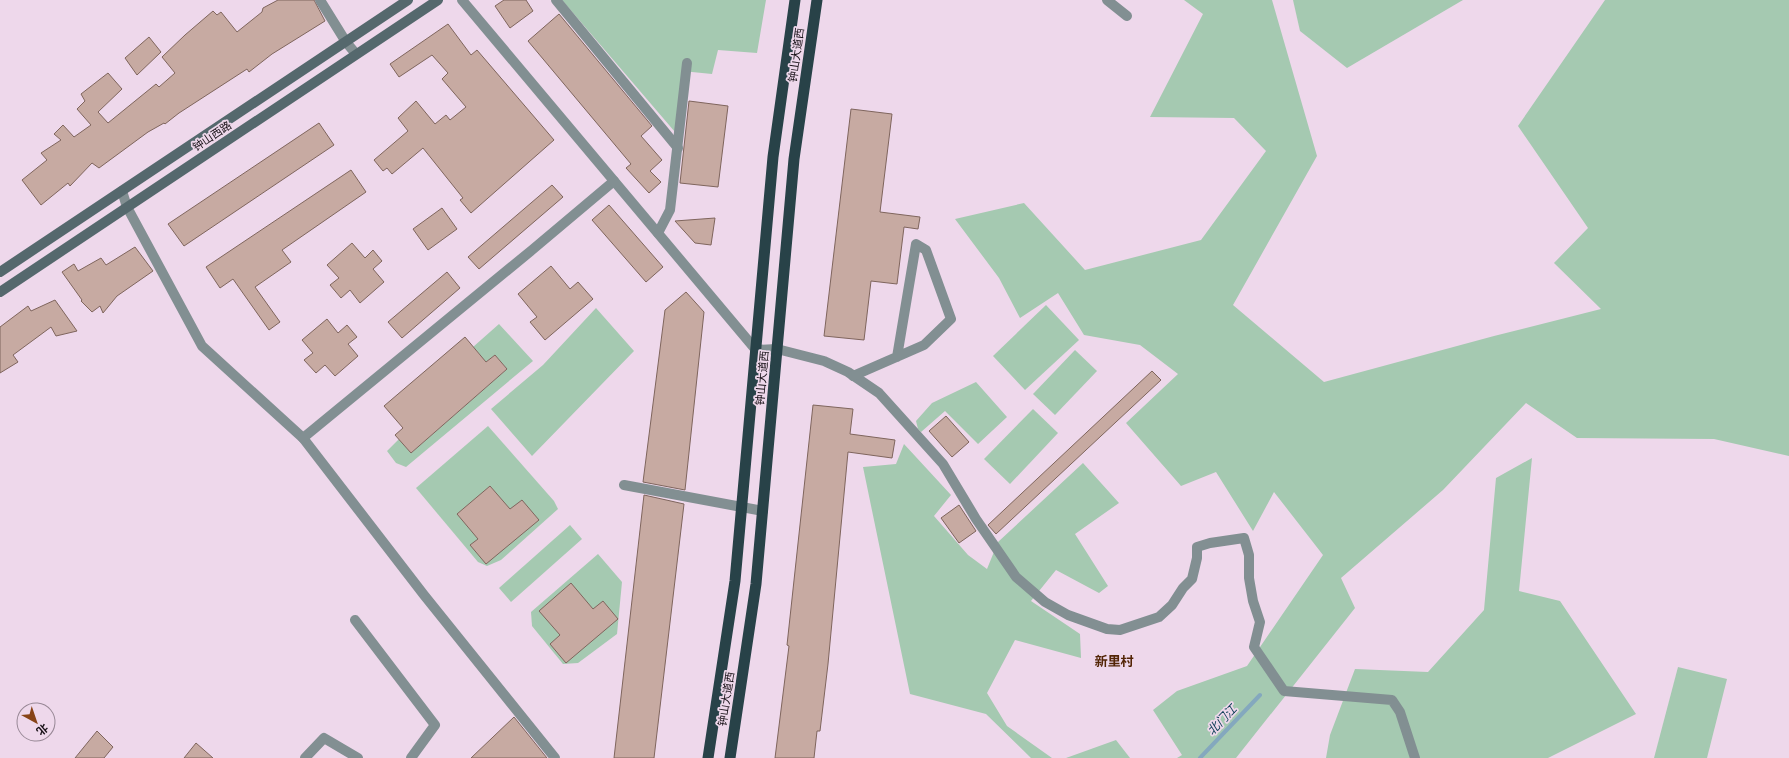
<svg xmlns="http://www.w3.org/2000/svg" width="1789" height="758" font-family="Manrope,'Noto Sans SC',sans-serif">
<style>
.green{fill:#a5c9b1}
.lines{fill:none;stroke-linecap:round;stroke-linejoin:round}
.stream{stroke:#84a8be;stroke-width:4}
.building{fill:#c7aaa2;stroke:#7f655d}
.minor{stroke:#828f92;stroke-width:10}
.tertiary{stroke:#828f92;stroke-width:10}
.secondary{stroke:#55686d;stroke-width:10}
.trunk{stroke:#284248;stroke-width:11}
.labels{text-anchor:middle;stroke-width:3.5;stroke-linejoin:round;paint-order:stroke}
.street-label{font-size:11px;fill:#171016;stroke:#eed8eb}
.water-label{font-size:12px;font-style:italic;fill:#114159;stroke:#eed8eb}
.quarter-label{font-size:13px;font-weight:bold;fill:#532506;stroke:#eed8eb}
</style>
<rect width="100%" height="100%" fill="#eed8eb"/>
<!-- green -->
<g class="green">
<path d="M 562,0 L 766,0 L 757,53 L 718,50 L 712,74 L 682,71 L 675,132 Z"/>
<path d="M 1184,0 L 1272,0 L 1317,156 L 1233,305 L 1324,382 L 1494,336 L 1601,309 L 1554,263 L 1588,228 L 1518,126 L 1605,0 L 1789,0 L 1789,456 L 1714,439 L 1577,438 L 1526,403 L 1443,490 L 1341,578 L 1355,608 L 1236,758 L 1177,758 L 1182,755 L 1153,710 L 1177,691 L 1247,666 L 1323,555 L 1274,492 L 1253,531 L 1216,472 L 1181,486 L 1126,423 L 1178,374 L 1140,345 L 1084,335 L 1058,293 L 1020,318 L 999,278 L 955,219 L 1024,203 L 1085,270 L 1201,240 L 1266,151 L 1234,118 L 1150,117 L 1203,14 Z"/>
<path d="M 1293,0 L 1463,0 L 1347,68 L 1300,31 Z"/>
<path d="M 1046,305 L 1079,340 L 1025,390 L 993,356 Z"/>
<path d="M 596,308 L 634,351 L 532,456 L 491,409 L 543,365 Z"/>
<path d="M 499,324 L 533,361 L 406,467 L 396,463 L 387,451 L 399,439 L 411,453 L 507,369 L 495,355 L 481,366 L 477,361 L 482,357 L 473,347 Z"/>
<path d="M 1075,350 L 1097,371 L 1055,415 L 1033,394 Z"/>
<path d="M 976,382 L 1007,417 L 978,444 L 945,411 L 921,432 L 918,429 L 916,421 L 932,403 Z"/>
<path d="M 1033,409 L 1058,433 L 1010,484 L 984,459 Z"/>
<path d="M 488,426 L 554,501 L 558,509 L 501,560 L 487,566 L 478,562 L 416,488 Z"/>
<path d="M 904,444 L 951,495 L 934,516 L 968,555 L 987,569 L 998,542 L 1083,463 L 1119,503 L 1075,534 L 1108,586 L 1099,593 L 1056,570 L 1031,601 L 1080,634 L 1081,658 L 1015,640 L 987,693 L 1007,726 L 1052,758 L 1031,758 L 986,714 L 910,694 L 863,467 L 896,464 Z"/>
<path d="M 1532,458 L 1519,591 L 1560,601 L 1636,714 L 1548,758 L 1326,758 L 1330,735 L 1355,669 L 1428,672 L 1484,610 L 1496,478 Z"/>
<path d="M 570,525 L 582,539 L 511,602 L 499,588 Z"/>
<path d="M 598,554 L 622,582 L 617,634 L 578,663 L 563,664 L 532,626 L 531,612 Z"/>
<path d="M 1678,667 L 1727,679 L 1707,758 L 1654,758 Z"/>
<path d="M 1116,740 L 1130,758 L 1066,758 Z"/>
</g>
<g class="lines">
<!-- stream -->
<path class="stream" d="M 1200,758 L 1260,695"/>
</g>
<!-- building -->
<g class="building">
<path d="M 278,0 L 314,0 L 325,21 L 272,54 L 249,72 L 247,69 L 179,113 L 165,124 L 164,123 L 148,132 L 99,168 L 92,163 L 70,186 L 68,183 L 41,205 L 22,180 L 47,160 L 41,153 L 61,140 L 54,134 L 63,125 L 74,137 L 91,125 L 77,109 L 85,101 L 81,94 L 108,73 L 122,89 L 98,112 L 108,123 L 156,84 L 159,87 L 175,73 L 162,57 L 185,35 L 213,11 L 217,15 L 221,12 L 237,32 L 262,12 L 263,8 Z"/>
<path d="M 504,0 L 526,0 L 533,11 L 510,28 L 495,6 Z"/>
<path d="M 559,14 L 652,126 L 641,136 L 662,160 L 650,171 L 661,182 L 649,193 L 626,168 L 631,164 L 528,41 Z"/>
<path d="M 448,24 L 471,55 L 477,50 L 554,140 L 471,213 L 460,200 L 463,198 L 423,148 L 392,174 L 387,168 L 383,171 L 374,160 L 408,131 L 398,118 L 416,101 L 435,124 L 446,115 L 450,120 L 466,107 L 442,79 L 448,73 L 432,55 L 399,77 L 390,64 Z"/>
<path d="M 149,37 L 161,52 L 137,75 L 125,58 Z"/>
<path d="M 689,101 L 728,106 L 718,187 L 680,183 Z"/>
<path d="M 851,109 L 892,114 L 880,212 L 920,217 L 918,229 L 904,227 L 897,284 L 871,281 L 864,340 L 824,336 Z"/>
<path d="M 319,123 L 334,145 L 184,246 L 168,224 Z"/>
<path d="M 351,170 L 366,192 L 282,250 L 291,262 L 255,287 L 280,322 L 269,330 L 233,279 L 220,288 L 206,267 Z"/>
<path d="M 552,185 L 563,197 L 479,269 L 468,257 Z"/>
<path d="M 609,205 L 663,267 L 646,282 L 592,220 Z"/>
<path d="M 442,208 L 457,229 L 428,250 L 413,229 Z"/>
<path d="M 715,218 L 711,245 L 695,243 L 675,221 Z"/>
<path d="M 352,243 L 365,258 L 373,250 L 382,261 L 373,269 L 384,282 L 360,303 L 350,290 L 341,298 L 330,285 L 339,278 L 327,265 Z"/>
<path d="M 135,247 L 153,271 L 117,296 L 103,313 L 100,306 L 92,312 L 81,301 L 82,300 L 62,272 L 74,264 L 78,271 L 101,258 L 106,265 Z"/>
<path d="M 551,266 L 570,289 L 578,282 L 593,299 L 545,340 L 530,322 L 537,317 L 518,294 Z"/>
<path d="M 447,272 L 460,288 L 402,338 L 388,322 Z"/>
<path d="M 686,292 L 704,312 L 685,490 L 643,482 L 665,310 Z"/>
<path d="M 55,300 L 77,331 L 56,336 L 51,327 L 13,355 L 18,362 L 0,373 L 0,327 L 28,306 L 31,311 Z"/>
<path d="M 327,319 L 338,333 L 347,325 L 357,337 L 348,344 L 358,356 L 335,376 L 325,365 L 316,373 L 304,360 L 313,353 L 302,340 Z"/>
<path d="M 465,337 L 486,362 L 495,355 L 507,369 L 411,453 L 395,435 L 403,428 L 384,406 Z"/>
<path d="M 1152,371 L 1161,380 L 996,534 L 988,525 Z"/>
<path d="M 813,405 L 853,409 L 850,434 L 895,440 L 892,458 L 848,452 L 828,664 L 820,731 L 817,731 L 814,758 L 775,758 L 789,646 L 787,645 Z"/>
<path d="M 946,416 L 969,442 L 952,457 L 929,431 Z"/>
<path d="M 490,486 L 510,509 L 522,500 L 539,520 L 486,564 L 470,545 L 478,539 L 457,514 Z"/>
<path d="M 644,495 L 684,504 L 654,758 L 614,758 Z"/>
<path d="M 959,505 L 976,531 L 959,543 L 941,518 Z"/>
<path d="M 571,583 L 593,609 L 603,601 L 618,619 L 566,663 L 550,644 L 560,635 L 539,611 Z"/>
<path d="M 514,717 L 547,758 L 471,758 Z"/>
<path d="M 97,731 L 113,747 L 104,758 L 75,758 Z"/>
<path d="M 196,743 L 213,758 L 184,758 Z"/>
</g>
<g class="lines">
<!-- minor -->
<g class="minor">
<path d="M 320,0 L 346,42 L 356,54"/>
<path d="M 556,0 L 678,148"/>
<path d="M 1107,0 L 1127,16"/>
<path d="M 122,191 L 127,207 L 202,346 L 303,438 L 424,595 L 555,758"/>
<path d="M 658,233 L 670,210 L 687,63"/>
<path d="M 777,349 L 824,361 L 848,372 L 879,393 L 943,464 L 976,519 L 1016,577 L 1045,602 L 1068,615 L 1107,629 L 1120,630 L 1159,617 L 1172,605 L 1183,588 L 1192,579 L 1197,558 L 1197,547 L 1210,543 L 1244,538 L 1249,555 L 1249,578 L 1253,601 L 1260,622 L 1254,647 L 1284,691 L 1392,700 L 1400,712 L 1415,758"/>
<path d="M 853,376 L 924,345 L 951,319 L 926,250 L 916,244 L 897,357"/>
<path d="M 303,438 L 532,250 L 614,181"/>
<path d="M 624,485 L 763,511"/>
<path d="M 355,620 L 435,725 L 411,758"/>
<path d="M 305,758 L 324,738 L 358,758"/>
</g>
<!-- tertiary -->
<path class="tertiary" d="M 462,0 L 756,350 L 777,349"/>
<!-- secondary -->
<g class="secondary">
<path d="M 0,272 L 408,0"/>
<path d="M 0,292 L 438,0"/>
</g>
<!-- trunk -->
<g class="trunk">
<path d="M 708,758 L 735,581 L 773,157 L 795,0"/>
<path d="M 730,758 L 756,584 L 794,159 L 817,0"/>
</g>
</g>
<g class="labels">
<!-- street labels -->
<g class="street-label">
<text transform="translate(796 55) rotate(-82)" y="4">钟山大道西</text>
<text transform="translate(212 136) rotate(-34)" y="4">钟山西路</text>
<text transform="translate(762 378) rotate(-85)" y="4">钟山大道西</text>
<text transform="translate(726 699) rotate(-81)" y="4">钟山大道西</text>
</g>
<!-- water labels -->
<g class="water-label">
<text transform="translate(1222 720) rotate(-46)" y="4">北门江</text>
</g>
<!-- quarter labels -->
<g class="quarter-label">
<text x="1114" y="666">新里村</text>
</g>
</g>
<!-- north arrow -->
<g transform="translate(36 722) rotate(140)"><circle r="19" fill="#eed8eb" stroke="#988896"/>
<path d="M0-3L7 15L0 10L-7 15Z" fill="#874317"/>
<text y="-6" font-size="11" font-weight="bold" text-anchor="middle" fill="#171016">北</text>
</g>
</svg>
